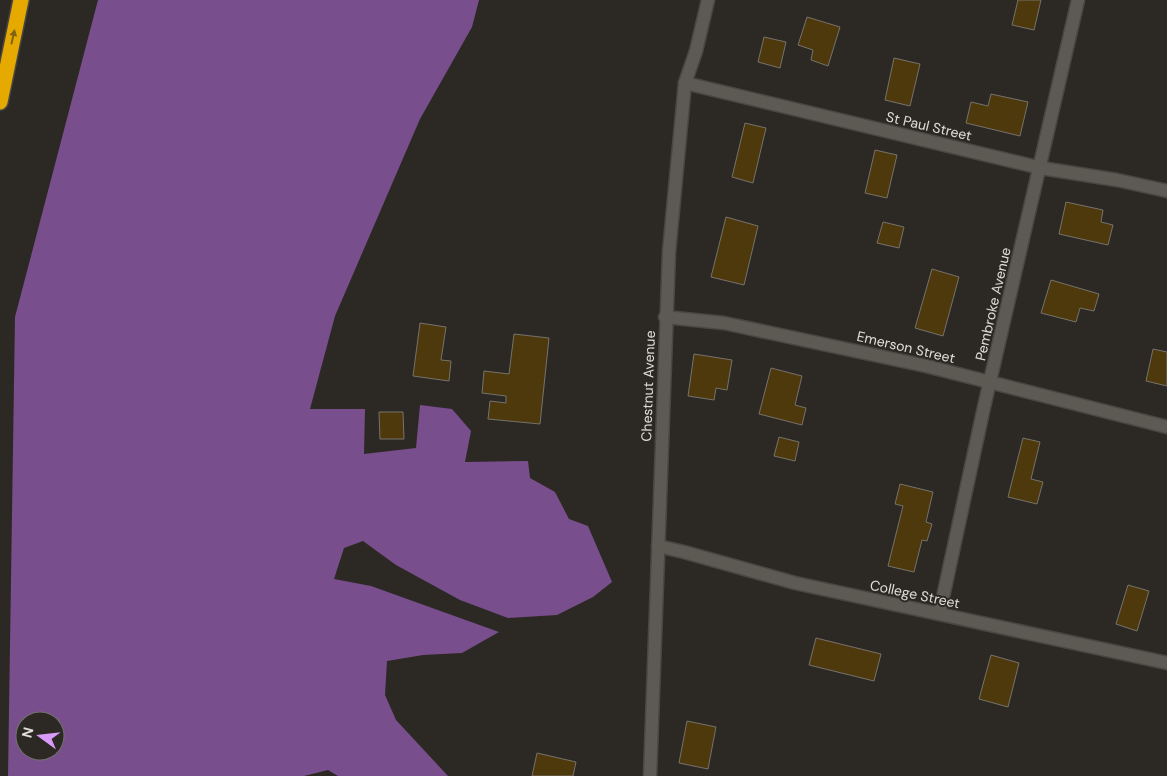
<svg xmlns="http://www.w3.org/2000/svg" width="1167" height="776" font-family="'DM Sans',sans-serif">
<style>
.forest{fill:#794e8d;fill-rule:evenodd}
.building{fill:#4e390d;stroke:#76726c}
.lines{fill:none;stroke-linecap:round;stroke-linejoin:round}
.minor-casing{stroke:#494742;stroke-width:15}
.motorway-casing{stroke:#494742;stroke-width:18}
.minor{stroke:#5d5a54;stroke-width:12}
.motorway{stroke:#e6a900;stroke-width:15}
.oneway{fill:#806314}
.labels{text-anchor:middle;stroke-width:4;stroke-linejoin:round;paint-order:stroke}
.street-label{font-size:14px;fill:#e0deda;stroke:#2c2924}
</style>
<rect width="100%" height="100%" fill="#2c2924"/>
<!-- forest -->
<path class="forest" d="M 98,0 L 479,0 L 472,27 L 420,119 L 335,316 L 310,409 L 365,409 L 364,454 L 416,448 L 420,405 L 452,409 L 471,431 L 465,462 L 528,461 L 530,478 L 555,492 L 569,519 L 588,526 L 612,582 L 593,597 L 557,615 L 508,618 L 460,600 L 396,565 L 363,541 L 344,548 L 334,579 L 371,586 L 499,632 L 462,653 L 423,655 L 387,661 L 385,695 L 396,720 L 448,776 L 338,776 L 328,770 L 304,776 L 8,776 L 15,317 ZM 25,721 L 55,721 L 55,751 L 25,751 Z"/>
<!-- building -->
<g class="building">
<path d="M 1018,0 L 1041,0 L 1034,30 L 1012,25 Z"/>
<path d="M 807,17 L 840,27 L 828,66 L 811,60 L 813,50 L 798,45 Z"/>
<path d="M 764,37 L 786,42 L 780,68 L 758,62 Z"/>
<path d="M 894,58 L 920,64 L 910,106 L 885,100 Z"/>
<path d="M 991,94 L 1028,102 L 1020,136 L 966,123 L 971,102 L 988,106 Z"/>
<path d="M 745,123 L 766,128 L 753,183 L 732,177 Z"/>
<path d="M 875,150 L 897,155 L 887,198 L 865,193 Z"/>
<path d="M 1066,202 L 1103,210 L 1101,222 L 1113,225 L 1108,245 L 1059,234 Z"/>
<path d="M 726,217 L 758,226 L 744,285 L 711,277 Z"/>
<path d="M 883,222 L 904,227 L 899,248 L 877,243 Z"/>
<path d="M 932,269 L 959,277 L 943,336 L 915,328 Z"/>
<path d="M 1051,280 L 1099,294 L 1094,311 L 1080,308 L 1076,322 L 1041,313 Z"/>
<path d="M 420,323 L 446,327 L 441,360 L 451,361 L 449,381 L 413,376 Z"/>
<path d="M 514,334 L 549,338 L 540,424 L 488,419 L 490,401 L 506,403 L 506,396 L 482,393 L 484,371 L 509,374 Z"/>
<path d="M 1153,349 L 1167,352 L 1167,386 L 1146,381 Z"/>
<path d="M 694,354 L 732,360 L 727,390 L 716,388 L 714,400 L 688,396 Z"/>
<path d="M 771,368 L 802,376 L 795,405 L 806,408 L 802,425 L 759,414 Z"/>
<path d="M 379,412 L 403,412 L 404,439 L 380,439 Z"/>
<path d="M 779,437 L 799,442 L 795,461 L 774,456 Z"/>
<path d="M 1023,438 L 1040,442 L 1031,479 L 1043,482 L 1037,504 L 1008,497 Z"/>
<path d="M 900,484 L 933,492 L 926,522 L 932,524 L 927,541 L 922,540 L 914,572 L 888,566 L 903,506 L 895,504 Z"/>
<path d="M 1128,585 L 1149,591 L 1137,631 L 1116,624 Z"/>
<path d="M 816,638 L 881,654 L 874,681 L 809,665 Z"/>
<path d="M 991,655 L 1019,663 L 1008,707 L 979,699 Z"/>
<path d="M 687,721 L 716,727 L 708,769 L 679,763 Z"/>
<path d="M 537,753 L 576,762 L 573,776 L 532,776 Z"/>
</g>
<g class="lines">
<!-- minor casing -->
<g class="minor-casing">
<g id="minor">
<path d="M 685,83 L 1041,168 L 1117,180 L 1167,191"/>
<path d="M 665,317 L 724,323 L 926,366 L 1167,427"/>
<path d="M 658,546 L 684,552 L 795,583 L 1167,663"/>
<path d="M 937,613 L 940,611 L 984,407 L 1078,0"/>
<path d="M 650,776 L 669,252 L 685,83 L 696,51 L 708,0"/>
</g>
</g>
<!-- motorway casing -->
<g class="motorway-casing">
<path id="motorway" d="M 0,102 L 21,0"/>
</g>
<!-- minor -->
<use href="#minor" class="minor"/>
<!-- motorway -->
<use href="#motorway" class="motorway"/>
</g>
<!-- one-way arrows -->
<defs><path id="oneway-solid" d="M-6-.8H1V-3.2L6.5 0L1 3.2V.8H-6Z" transform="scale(1.25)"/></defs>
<use class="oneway" href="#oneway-solid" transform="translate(13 37) rotate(-77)"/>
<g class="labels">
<!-- street labels -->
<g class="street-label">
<text transform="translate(929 126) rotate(13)" y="5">St Paul Street</text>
<text transform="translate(993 304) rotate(-77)" y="5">Pembroke Avenue</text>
<text transform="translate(906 347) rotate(13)" y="5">Emerson Street</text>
<text transform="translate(648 386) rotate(-88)" y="5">Chestnut Avenue</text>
<text transform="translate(915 594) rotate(12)" y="5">College Street</text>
</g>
</g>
<!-- north arrow -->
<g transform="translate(40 736) rotate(285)"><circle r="24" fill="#2c2924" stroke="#74716d"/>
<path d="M0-4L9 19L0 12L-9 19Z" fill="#d99af7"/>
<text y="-8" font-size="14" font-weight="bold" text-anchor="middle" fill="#e0deda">N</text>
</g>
</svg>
